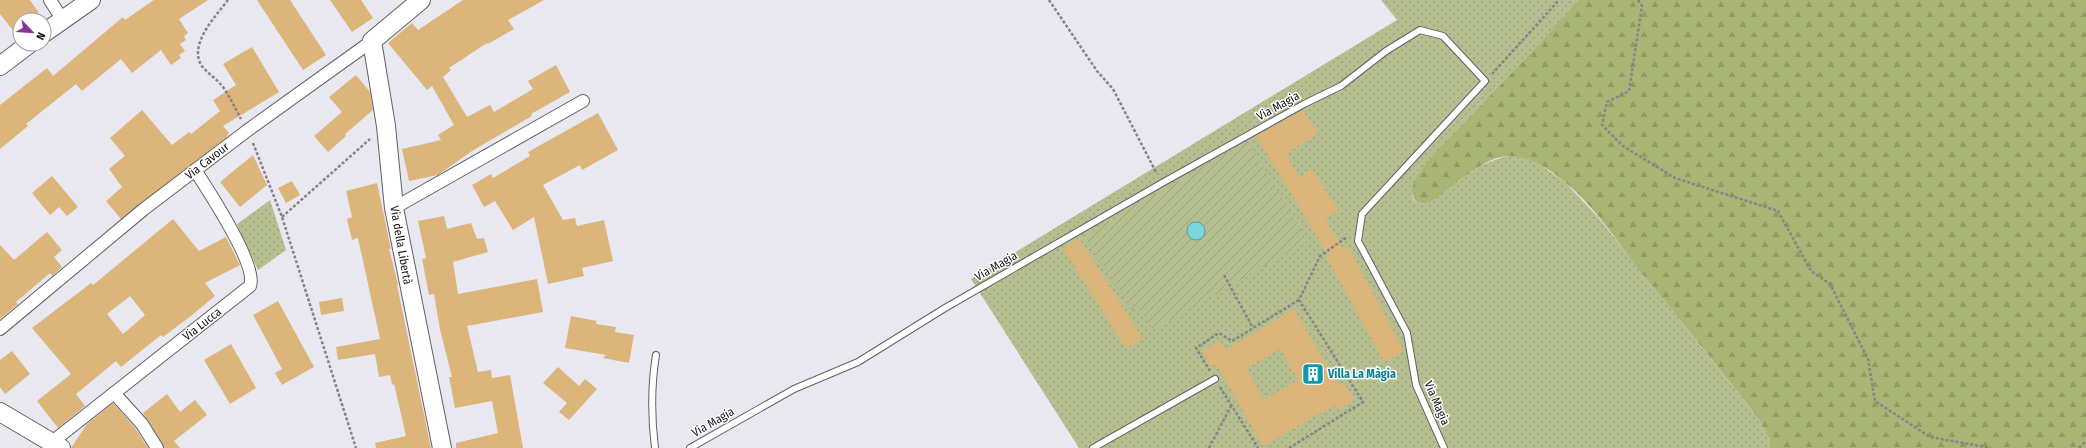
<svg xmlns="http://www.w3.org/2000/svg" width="2086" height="448" font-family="'Fira Sans Condensed',sans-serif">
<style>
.grass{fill:url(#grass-dots)}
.forest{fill:url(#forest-firs)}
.garden{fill:url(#garden-furrows)}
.water{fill:#7cd6df;stroke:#5d9ca3}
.building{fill:#dcb57b;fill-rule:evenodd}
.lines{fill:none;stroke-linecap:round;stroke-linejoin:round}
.lane-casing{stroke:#636168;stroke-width:8}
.street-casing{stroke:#636168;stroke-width:14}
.secondary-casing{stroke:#636168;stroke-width:20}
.path{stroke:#86848a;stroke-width:2.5;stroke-dasharray:3 2;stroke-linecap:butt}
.lane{stroke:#fff;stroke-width:6}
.street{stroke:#fff;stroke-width:12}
.secondary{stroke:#fff;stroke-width:18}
.labels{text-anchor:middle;stroke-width:3;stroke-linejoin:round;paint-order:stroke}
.street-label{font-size:12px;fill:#161518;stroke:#fff}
.culture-label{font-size:12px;font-weight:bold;fill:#0d838f;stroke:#fff;text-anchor:start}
</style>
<defs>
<pattern id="grass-dots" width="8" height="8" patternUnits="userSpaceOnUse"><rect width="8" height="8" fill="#b5bf8f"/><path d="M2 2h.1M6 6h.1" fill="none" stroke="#9ba37b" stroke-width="1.8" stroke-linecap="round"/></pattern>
<pattern id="forest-firs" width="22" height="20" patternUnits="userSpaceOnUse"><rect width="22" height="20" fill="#a9b575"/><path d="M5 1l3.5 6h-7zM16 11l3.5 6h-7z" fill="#919b64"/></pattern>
<pattern id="garden-furrows" width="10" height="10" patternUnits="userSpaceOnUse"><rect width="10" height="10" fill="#b5bf8f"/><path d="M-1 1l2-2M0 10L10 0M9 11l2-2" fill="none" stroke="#9ba37b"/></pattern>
</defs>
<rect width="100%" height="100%" fill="#e9e7f0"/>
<!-- grass -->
<g class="grass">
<path d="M 1381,0 L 1578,0 L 1411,191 L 1414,201 L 1426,204 L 1480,166 L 1492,161 L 1507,156 L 1523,156 L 1539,164 L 1565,182 L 1598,217 L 1758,418 L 1770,440 L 1769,448 L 1079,448 L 971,279 L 1397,20 Z"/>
<path d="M 270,200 L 286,250 L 258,270 L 237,224 Z"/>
</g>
<!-- forest -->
<path class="forest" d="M 1578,0 L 2086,0 L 2086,448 L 1769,448 L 1770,440 L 1758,418 C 1718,367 1678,317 1637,267 C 1615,238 1593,205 1565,182 C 1549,169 1529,155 1508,156 C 1479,158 1451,191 1426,204 L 1415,201 L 1411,191 L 1416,178 L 1427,162 L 1532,52 Z"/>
<!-- garden -->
<path class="garden" d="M 1248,141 L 1308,241 L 1153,330 L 1138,306 L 1131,310 L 1083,236 Z"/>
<!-- water -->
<circle class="water" cx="1196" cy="231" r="9"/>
<!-- building -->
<g class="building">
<path d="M 0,0 L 30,0 L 39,13 L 30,20 L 20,20 L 19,38 L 0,14 Z"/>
<path d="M 154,0 L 208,0 L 179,19 L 188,33 L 184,36 L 186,40 L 180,44 L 185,51 L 179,55 L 181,58 L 171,65 L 161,50 L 132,73 L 121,59 L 82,91 L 76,84 L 26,124 L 28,126 L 0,149 L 0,105 L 47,68 L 53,76 L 123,17 L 125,20 Z"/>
<path d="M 257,0 L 290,0 L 326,55 L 303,70 Z"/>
<path d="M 330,0 L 361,0 L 373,18 L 352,32 Z"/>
<path d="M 463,0 L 544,0 L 508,20 L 514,29 L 488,44 L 487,43 L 449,68 L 451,70 L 443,77 L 467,117 L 490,105 L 494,112 L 533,89 L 528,81 L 556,65 L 570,92 L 531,114 L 532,116 L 472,151 L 438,175 L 409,181 L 402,149 L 441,140 L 438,135 L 454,125 L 432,86 L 427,90 L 388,43 L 412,23 L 418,30 Z"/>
<path d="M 252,47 L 279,92 L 223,126 L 229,133 L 226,138 L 121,219 L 106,201 L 122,187 L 109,169 L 125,156 L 110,138 L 142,110 L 172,145 L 189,132 L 191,134 L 220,111 L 213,100 L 236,85 L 223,64 Z"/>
<path d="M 356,75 L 370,92 L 373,110 L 345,134 L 346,136 L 328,152 L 314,136 L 342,112 L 329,97 Z"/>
<path d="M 1303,110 L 1318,134 L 1286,154 L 1299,177 L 1312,169 L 1339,211 L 1325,219 L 1343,249 L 1348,246 L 1404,351 L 1384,362 L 1327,258 L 1329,256 L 1256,136 Z"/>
<path d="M 598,113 L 618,150 L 582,170 L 580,165 L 543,185 L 563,220 L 575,218 L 577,226 L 604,220 L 613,261 L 582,268 L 584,276 L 548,284 L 534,217 L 513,230 L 495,201 L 484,207 L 472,185 L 491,174 L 493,178 L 530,156 L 528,152 Z"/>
<path d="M 253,155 L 267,185 L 240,207 L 220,182 Z"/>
<path d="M 52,176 L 78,207 L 67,216 L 59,207 L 50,215 L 32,193 Z"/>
<path d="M 292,181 L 300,195 L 286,203 L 278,188 Z"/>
<path d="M 377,183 L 391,249 L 389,249 L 398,284 L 397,285 L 431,448 L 376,448 L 375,443 L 406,436 L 394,384 L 392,385 L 390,375 L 379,377 L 375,354 L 338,360 L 336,347 L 380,339 L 358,238 L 352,240 L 347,219 L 352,217 L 346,191 Z"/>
<path d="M 444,216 L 447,229 L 471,223 L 477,239 L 484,238 L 488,252 L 453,262 L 458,294 L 537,279 L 543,312 L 467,326 L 478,372 L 491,370 L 492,378 L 510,375 L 523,448 L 456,448 L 456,443 L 498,433 L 492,401 L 455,408 L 449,377 L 452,377 L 440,330 L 434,294 L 429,295 L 422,259 L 426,258 L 418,221 Z"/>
<path d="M 173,219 L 199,251 L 226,237 L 240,265 L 205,283 L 215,296 L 192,315 L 163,337 L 161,335 L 121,367 L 116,361 L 76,394 L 85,406 L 58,428 L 37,401 L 71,374 L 32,328 L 91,283 L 93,285 ZM 130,296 L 145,315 L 123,334 L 107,314 Z"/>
<path d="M 47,232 L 62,250 L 54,257 L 62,267 L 52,276 L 50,273 L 16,302 L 18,304 L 0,319 L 0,245 L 14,260 Z"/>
<path d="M 1079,238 L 1143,339 L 1126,349 L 1063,248 Z"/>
<path d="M 342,298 L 344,311 L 321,315 L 319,302 Z"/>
<path d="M 278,301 L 314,367 L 282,385 L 275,373 L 282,369 L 253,315 Z"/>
<path d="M 1294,309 L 1339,386 L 1344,383 L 1354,400 L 1337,410 L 1335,405 L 1263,446 L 1216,364 L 1211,367 L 1202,351 L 1219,341 L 1225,350 ZM 1280,349 L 1298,380 L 1264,400 L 1246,368 Z"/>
<path d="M 571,316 L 597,321 L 596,324 L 616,327 L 615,332 L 634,335 L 629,363 L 603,358 L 606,355 L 565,348 Z"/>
<path d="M 231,344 L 256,388 L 230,404 L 204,360 Z"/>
<path d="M 12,351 L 30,374 L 5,394 L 0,387 L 0,360 Z"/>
<path d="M 558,367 L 579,386 L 585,379 L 597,389 L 569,420 L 559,412 L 567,403 L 543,383 Z"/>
<path d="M 167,394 L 180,412 L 195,400 L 207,415 L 174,441 L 180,448 L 164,448 L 143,413 Z"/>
<path d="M 113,403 L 136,429 L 148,448 L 71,448 L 87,424 Z"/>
</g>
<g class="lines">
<!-- lane casing -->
<g class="lane-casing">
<g id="lane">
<path d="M 655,448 C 651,416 651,386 656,355"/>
<path d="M 690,448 L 794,389 L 858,362 L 945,308 L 1162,183 L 1304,104 L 1341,86 L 1386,51 L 1420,30 L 1443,36 L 1485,81 L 1362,214 L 1358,241 L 1407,333 L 1416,385 L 1444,448"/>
<path d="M 1093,448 L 1215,379"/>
</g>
</g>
<!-- street casing -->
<g class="street-casing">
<g id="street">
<path d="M 50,0 L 62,19"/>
<path d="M 394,208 L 583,101"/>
<path d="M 0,329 L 144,209 L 248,130 L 372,41"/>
<path d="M 114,393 L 142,424 L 157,448"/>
<path d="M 52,442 L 250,286 C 258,266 208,190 195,170"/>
</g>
</g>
<!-- secondary casing -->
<g class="secondary-casing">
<g id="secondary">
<path d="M 421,0 L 372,41 L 386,126 L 394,208 L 442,448"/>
<path d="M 44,33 L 91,0"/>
<path d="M 0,66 L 29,44"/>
<path d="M 0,412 L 61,448"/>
</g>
</g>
<!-- path -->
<g class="path">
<path d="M 228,0 C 216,16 189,43 201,65 C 207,73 217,79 223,87 C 230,97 235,108 241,119"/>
<path d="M 1049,0 L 1097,71 L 1113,89 L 1157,174"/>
<path d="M 1638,0 L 1642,6 L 1629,91 L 1607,102 L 1602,125 L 1623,146 L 1675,178 L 1778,211 L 1811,271 L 1830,284 L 1868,359 L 1875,401 L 1930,437 L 1991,448"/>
<path d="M 1492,74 L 1559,0"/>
<path d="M 253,143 L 282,217 L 356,448"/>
<path d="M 282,217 L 370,139"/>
<path d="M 1224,275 L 1253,328"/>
<path d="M 1210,371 L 1196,348 L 1219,333 L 1232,341 L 1299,300"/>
<path d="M 1220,387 L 1258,448"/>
<path d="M 1209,448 L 1231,406"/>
<path d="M 1289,448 L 1363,402 L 1299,300 L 1320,256 L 1347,237"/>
<path d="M 2079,448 L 2086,441"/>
</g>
<!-- lane -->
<use href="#lane" class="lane"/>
<!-- street -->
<use href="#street" class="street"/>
<!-- secondary -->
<use href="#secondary" class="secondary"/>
</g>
<!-- icons -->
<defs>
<g id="building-square" transform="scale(1.15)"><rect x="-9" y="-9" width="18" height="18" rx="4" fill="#0f9aa8" stroke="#fff"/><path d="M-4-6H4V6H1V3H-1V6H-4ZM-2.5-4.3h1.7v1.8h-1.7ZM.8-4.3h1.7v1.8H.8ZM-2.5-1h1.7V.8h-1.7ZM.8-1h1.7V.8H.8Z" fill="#fff"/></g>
</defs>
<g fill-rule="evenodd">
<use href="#building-square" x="1313" y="374"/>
</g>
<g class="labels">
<!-- street labels -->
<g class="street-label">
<text transform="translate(1278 106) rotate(-29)" y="4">Via Magia</text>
<text transform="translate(207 161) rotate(-38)" y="4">Via Cavour</text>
<text transform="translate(401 245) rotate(80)" y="4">Via della Libertà</text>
<text transform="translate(996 266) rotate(-30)" y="4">Via Magia</text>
<text transform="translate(202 324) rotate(-38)" y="4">Via Lucca</text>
<text transform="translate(1437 403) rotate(67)" y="4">Via Magia</text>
<text transform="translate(713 422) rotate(-30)" y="4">Via Magia</text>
</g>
<!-- culture labels -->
<g class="culture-label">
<text x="1328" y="378">Villa La Màgia</text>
</g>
</g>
<!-- north arrow -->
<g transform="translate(32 32) rotate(115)"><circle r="19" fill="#ffffff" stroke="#a2a1a3"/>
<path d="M0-3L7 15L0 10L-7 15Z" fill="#8f319b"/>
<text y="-6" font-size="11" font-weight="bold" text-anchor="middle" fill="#161518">N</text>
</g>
</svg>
